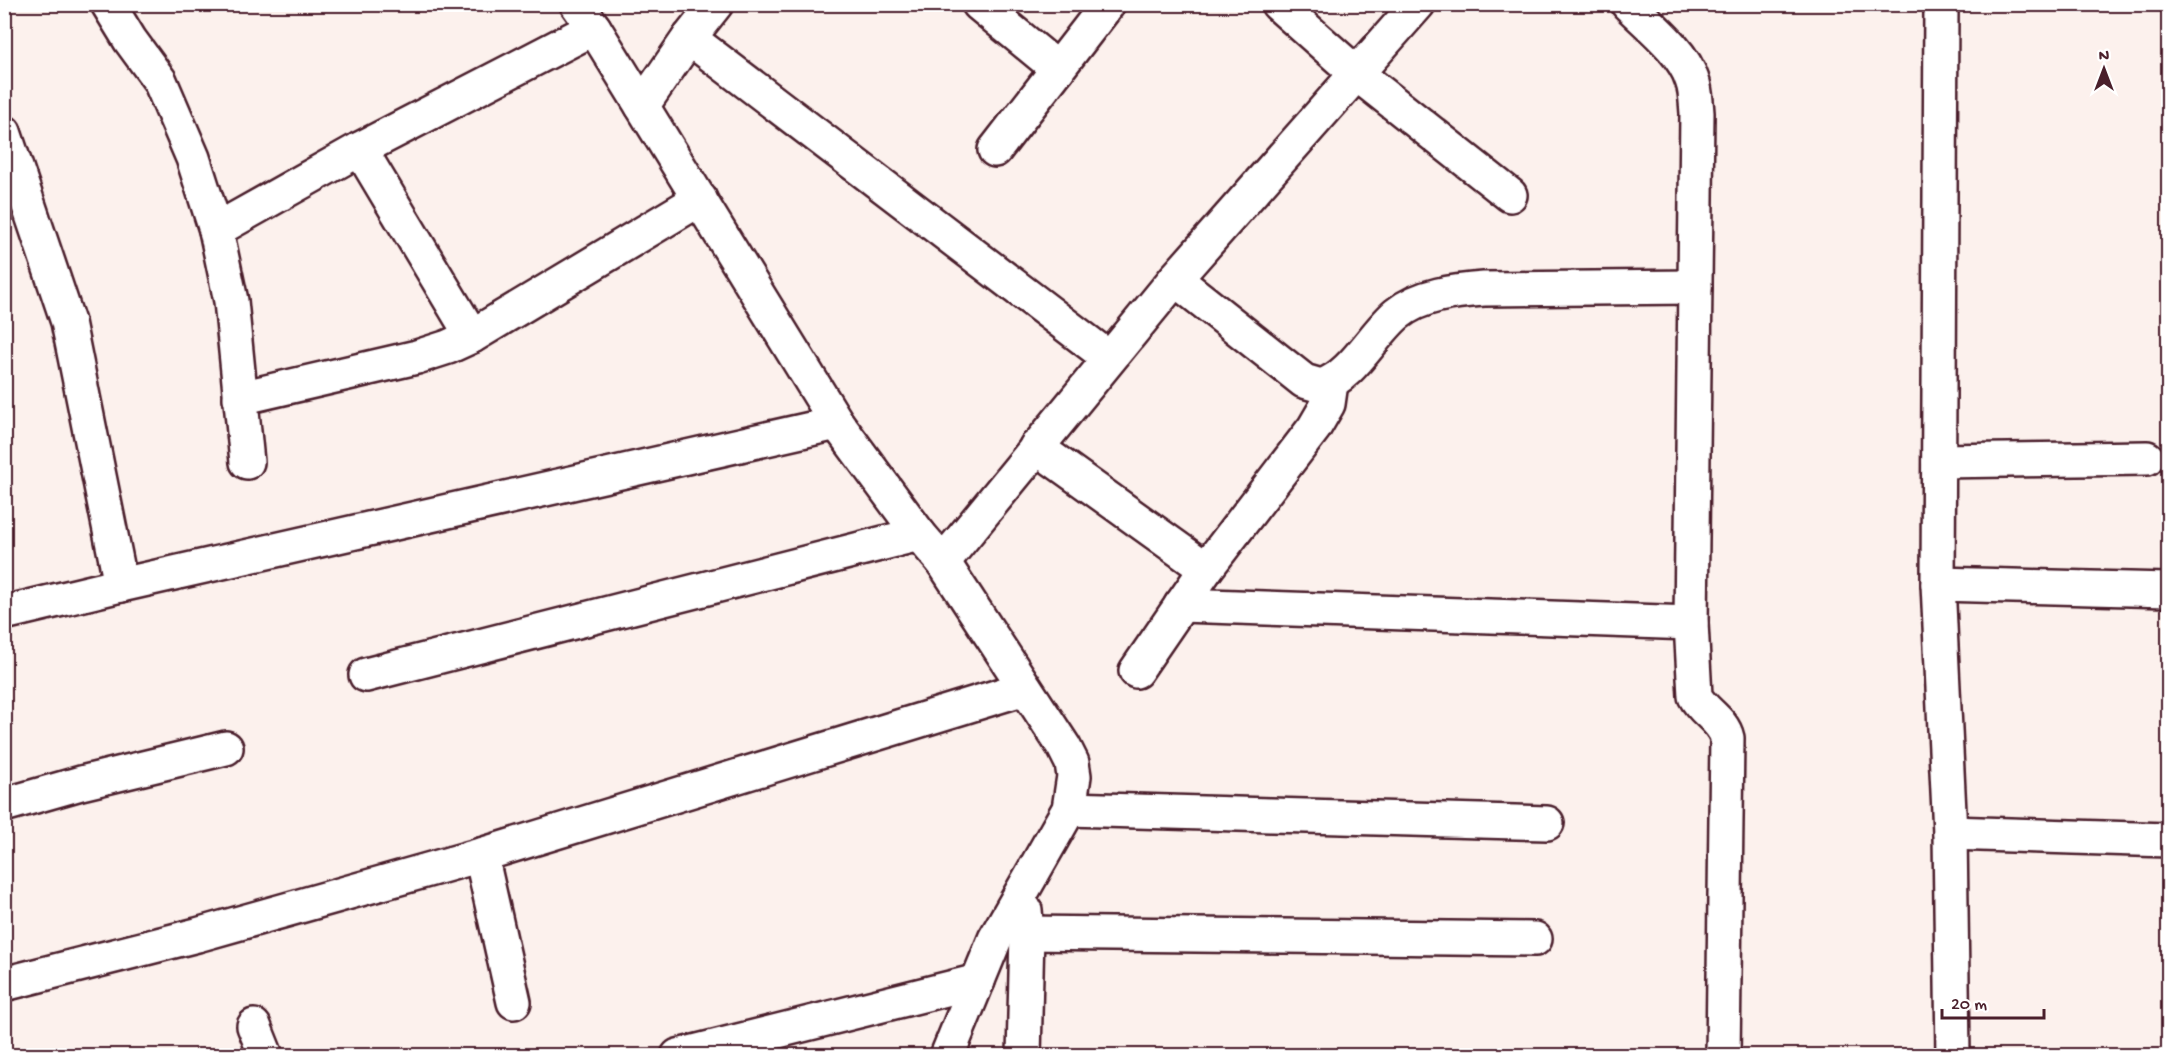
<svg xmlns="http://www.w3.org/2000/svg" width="2173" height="1060" font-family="'Gochi Hand',sans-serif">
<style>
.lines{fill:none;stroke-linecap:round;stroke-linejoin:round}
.minor-casing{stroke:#4a1f2b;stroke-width:38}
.minor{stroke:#fff;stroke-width:33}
</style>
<rect width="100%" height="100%" fill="#fcf1ed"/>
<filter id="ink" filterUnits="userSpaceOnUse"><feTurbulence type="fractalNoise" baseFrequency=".0167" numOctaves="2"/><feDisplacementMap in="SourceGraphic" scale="12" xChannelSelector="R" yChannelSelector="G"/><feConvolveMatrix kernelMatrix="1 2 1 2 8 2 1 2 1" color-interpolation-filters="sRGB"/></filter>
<g filter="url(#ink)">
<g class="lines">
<!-- minor casing -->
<g class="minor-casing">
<g id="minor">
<path d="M 108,4 L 130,40 L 160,81 L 193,158 L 216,230 L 231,301 L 247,462"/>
<path d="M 577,4 L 594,28 L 837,423 L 919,534 L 943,562 L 1064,747 L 1072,763 L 1074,776 L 1069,809 L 995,939 L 947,1056"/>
<path d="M 979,4 L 1058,69"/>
<path d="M 1278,4 L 1357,74 L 1510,195"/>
<path d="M 1628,4 C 1649,25 1683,51 1692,80 C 1696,90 1696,102 1697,113 L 1691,623 L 1695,696 C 1703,712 1723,720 1727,738 L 1723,1056"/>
<path d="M 1941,4 L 1938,584 L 1950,833 L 1953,1056"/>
<path d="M 689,38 L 1109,358"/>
<path d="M 642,106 L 689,38 L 716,4"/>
<path d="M 4,132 L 68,322 L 121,585"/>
<path d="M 360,149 L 472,336"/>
<path d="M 995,150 L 1108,4"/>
<path d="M 216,230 L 360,149 L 594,28"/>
<path d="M 1175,279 L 1304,381 L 1321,386 C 1352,377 1373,334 1397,314 C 1420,295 1455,291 1484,289 L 1695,287"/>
<path d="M 240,398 L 417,357 L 448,347 L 472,336 L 700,199"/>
<path d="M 1036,447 L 1206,569"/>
<path d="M 1939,461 L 2147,458"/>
<path d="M 943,562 L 1175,279 L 1418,4"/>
<path d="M 1938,584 L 2168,590"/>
<path d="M 1181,605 L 1691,623"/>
<path d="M 4,613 L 121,585 L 837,423"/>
<path d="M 1136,671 L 1206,569 L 1314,428 L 1328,404 L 1331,383"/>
<path d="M 366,675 L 919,534"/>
<path d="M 4,805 L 81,783 L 226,748"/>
<path d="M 1069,809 L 1547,823"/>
<path d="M 1950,833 L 2168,840"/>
<path d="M 481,855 L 514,1002"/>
<path d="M 1027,933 L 1535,939"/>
<path d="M 4,984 L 197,935 L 481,855 L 1025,688"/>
<path d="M 254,1026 L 266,1056"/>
<path d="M 678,1056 L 978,981"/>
<path d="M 1024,1056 L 1027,933 L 1025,910"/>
</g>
</g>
<!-- minor -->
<use href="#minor" class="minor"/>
</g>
</g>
<!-- margin -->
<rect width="2173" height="1060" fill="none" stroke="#fff" stroke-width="24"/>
<rect x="12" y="12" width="2149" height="1036" fill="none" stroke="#4a1f2b" stroke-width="2" filter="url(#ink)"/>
<!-- north arrow -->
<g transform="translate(2104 69)" stroke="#ffffff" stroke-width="4.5" paint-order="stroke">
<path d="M0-4.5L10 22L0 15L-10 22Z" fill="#4a1f2b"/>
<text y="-9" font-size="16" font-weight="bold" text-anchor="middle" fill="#4a1f2b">N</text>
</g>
<!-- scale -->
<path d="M1942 1009v9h102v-9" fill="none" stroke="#4a1f2b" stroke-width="3"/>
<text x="1951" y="1009" font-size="18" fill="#4a1f2b" stroke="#ffffff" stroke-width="4.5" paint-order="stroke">20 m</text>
</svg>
